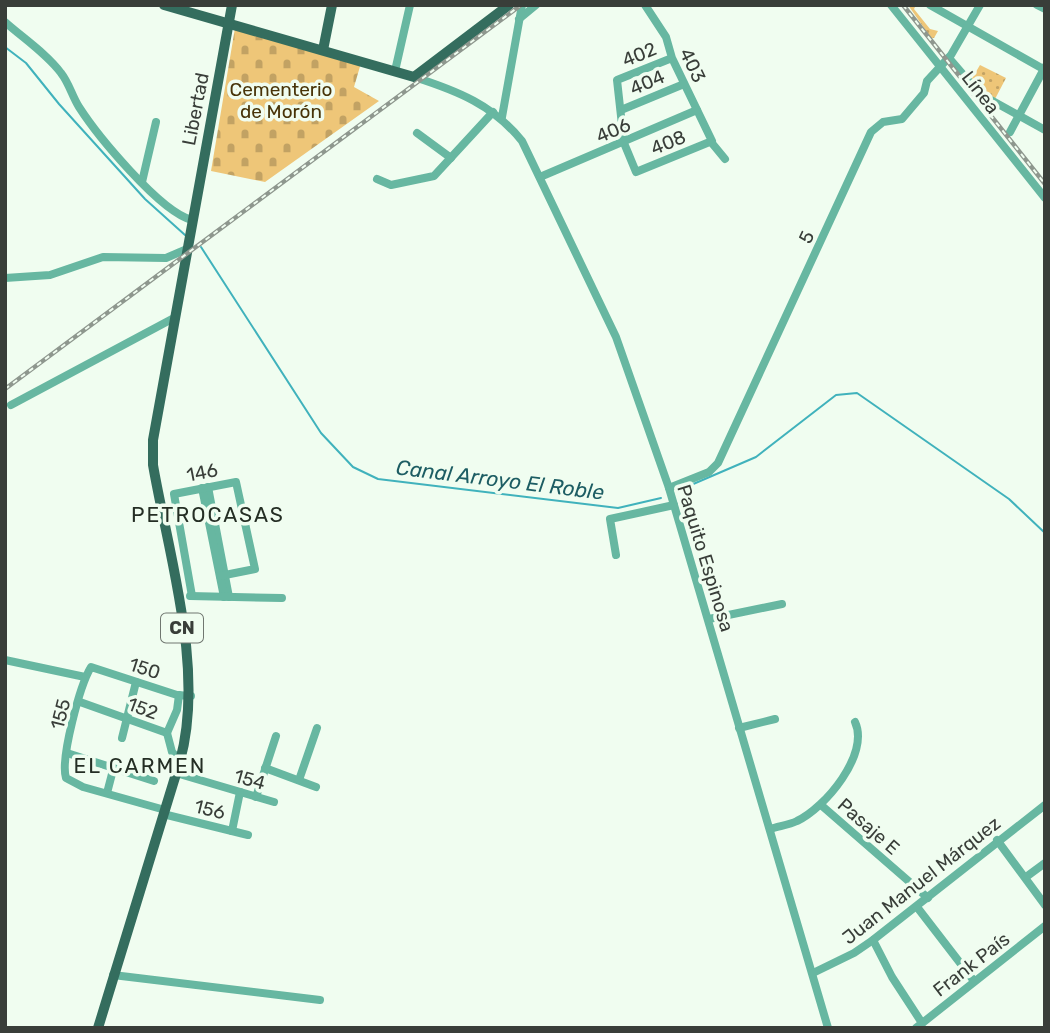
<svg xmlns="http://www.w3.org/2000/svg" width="1050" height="1033" font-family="Rubik,sans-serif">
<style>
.grass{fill:url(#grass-dots)}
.cemetery{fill:url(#cemetery-stones)}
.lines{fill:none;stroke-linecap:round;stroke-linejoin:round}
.stream{stroke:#40b2bc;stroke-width:2}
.minor{stroke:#67b7a1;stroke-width:8}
.major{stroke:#346d5e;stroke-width:10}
.rail-casing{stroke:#8e978e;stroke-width:4.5}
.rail{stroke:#f0fdf0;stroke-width:2;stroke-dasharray:5;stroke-linecap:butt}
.labels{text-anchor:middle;stroke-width:7;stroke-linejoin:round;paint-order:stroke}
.shield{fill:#f0fdf0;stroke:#707770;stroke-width:2}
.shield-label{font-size:18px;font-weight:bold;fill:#393e39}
.street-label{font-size:19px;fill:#393e39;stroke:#f0fdf0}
.park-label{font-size:19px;fill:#483408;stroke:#f0fdf0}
.water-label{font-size:21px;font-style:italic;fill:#1d5d63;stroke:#f0fdf0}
.neighbourhood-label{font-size:21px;letter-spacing:2px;fill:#242e24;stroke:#f0fdf0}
</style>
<defs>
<pattern id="grass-dots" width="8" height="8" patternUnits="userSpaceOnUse" patternTransform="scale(1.75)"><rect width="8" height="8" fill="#eec678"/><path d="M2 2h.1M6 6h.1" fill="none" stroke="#c2a263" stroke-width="1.8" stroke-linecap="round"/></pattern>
<pattern id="cemetery-stones" width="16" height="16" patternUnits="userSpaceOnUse" patternTransform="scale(1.75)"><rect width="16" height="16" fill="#eec678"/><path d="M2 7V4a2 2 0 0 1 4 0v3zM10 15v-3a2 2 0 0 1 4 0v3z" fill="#c2a263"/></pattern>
</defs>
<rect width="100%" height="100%" fill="#f0fdf0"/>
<!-- grass -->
<g class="grass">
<path d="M 908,5 L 916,5 L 914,9 L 930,29 L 938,31 L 934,38 L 931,38 Z"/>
<path d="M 980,65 L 1006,78 L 995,99 L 980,91 L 971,80 Z"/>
</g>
<!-- cemetery -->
<path class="cemetery" d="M 235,28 L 361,63 L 354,87 L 379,101 L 265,182 L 211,171 Z"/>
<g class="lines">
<!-- stream -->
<g class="stream">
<path d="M 5,47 L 26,63 L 59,104 L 145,199 L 185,235"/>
<path d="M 201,247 L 321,433 L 353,467 L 378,479 L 618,508 L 661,498"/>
<path d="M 677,491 L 756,457 L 836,395 L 857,393 L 1009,499 L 1045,533"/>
</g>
<!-- minor -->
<g class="minor">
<path d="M 645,5 L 666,37 L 672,58 L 712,141 L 636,172 L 624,143 L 617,80 L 672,58"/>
<path d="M 891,5 L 1045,198"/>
<path d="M 930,5 L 1045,70"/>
<path d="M 1037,5 L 1045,9"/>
<path d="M 519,19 L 536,5"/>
<path d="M 5,22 C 23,38 47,54 61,73 C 69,83 72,96 79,107 C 97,135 160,212 192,220"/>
<path d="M 949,58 L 980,94 L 1045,130"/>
<path d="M 395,71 L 410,5"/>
<path d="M 414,77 C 458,91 493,105 522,141 L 616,337 L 669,488 L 828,1028"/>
<path d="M 621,110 L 684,84"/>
<path d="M 502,117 L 522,5"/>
<path d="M 1010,132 L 1045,67"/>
<path d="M 417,133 L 451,158"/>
<path d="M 711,142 L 725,159"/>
<path d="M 540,177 L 697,110"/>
<path d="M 377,179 L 391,185 L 434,176 L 493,112"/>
<path d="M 142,182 L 156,122"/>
<path d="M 5,278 L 50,275 L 103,257 L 166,258 L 187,249"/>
<path d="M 11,405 L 172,319"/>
<path d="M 208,487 L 229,597"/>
<path d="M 202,488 L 224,597"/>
<path d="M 669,488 L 709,472 L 718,463 L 871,132 L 883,122 L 902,119 L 924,93 L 927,81 L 951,55 L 980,5"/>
<path d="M 616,555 L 610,519 L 674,505"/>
<path d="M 190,596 L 282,598"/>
<path d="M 192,596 L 174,494 L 236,482 L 255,569 L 220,576"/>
<path d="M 709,619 L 782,604"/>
<path d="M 5,660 L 85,677"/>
<path d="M 80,702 L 167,733"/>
<path d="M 739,728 L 775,719"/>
<path d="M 167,733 L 177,710 L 179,695"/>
<path d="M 167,733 L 172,752 L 180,761"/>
<path d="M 122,738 L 136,682"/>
<path d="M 67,753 L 154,781"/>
<path d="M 265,768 L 316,787"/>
<path d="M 176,773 L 274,802"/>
<path d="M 299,780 L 317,728"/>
<path d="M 107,793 L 113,770"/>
<path d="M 256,797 L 276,736"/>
<path d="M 821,805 L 928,898"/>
<path d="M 165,810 L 83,787 L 66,778 C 60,759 80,685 91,667 L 177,695 L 191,696"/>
<path d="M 163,814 L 248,835"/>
<path d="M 770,829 C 779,826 789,825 797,821 C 825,808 870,754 855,722"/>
<path d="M 232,831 L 240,792"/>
<path d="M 997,840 L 1045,905"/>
<path d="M 1026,877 L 1045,863"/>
<path d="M 917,907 L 974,981"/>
<path d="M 873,940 L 892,977 L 922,1023"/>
<path d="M 813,973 L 854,953 L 873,940 L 1045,805"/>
<path d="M 113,975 L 320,1000"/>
<path d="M 916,1028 L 1045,926"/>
</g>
<!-- major -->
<g class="major">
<path d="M 164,5 L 414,77 L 509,5"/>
<path d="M 323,50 L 332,5"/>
<path d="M 98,1028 L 180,761 C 205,670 169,557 153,465 L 153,440 L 232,5"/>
</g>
<!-- rail casing -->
<g class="rail-casing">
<g id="rail">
<path d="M 903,5 L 1045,184"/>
<path d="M 5,389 L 521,5"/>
</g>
</g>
<!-- rail -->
<use href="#rail" class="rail"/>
</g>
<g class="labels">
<!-- shield labels -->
<rect class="shield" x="161" y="613.5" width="42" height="29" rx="5"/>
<g class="shield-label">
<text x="182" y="634">CN</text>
</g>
<!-- street labels -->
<g class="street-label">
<text transform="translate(639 54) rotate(-22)" y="7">402</text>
<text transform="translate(693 65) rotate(64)" y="7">403</text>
<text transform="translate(647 82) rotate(-23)" y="7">404</text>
<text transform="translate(981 92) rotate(52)" y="7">Línea</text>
<text transform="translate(195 109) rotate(-79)" y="7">Libertad</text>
<text transform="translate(613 130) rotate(-23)" y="7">406</text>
<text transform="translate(668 142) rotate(-22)" y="7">408</text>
<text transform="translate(806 237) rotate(-65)" y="7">5</text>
<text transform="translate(202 472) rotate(-11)" y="7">146</text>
<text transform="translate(706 558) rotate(73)" y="7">Paquito Espinosa</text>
<text transform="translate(145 668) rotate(18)" y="7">150</text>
<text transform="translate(143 708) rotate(20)" y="7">152</text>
<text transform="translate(60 714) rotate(-76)" y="7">155</text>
<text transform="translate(250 779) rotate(16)" y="7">154</text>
<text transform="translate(210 809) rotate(14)" y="7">156</text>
<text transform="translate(869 826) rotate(41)" y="7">Pasaje E</text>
<text transform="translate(921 880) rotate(-38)" y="7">Juan Manuel Márquez</text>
<text transform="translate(971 964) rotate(-38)" y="7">Frank País</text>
</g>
<!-- park labels -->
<g class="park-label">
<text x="281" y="96">Cementerio<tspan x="281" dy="22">de Morón</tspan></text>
</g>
<!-- water labels -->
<g class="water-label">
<text transform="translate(500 480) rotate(7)" y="7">Canal Arroyo El Roble</text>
</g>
<!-- neighbourhood labels -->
<g class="neighbourhood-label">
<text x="208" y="522">PETROCASAS</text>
<text x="140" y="773">EL CARMEN</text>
</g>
</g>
<!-- border -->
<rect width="1050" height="1033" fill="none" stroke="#393e39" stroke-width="14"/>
</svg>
